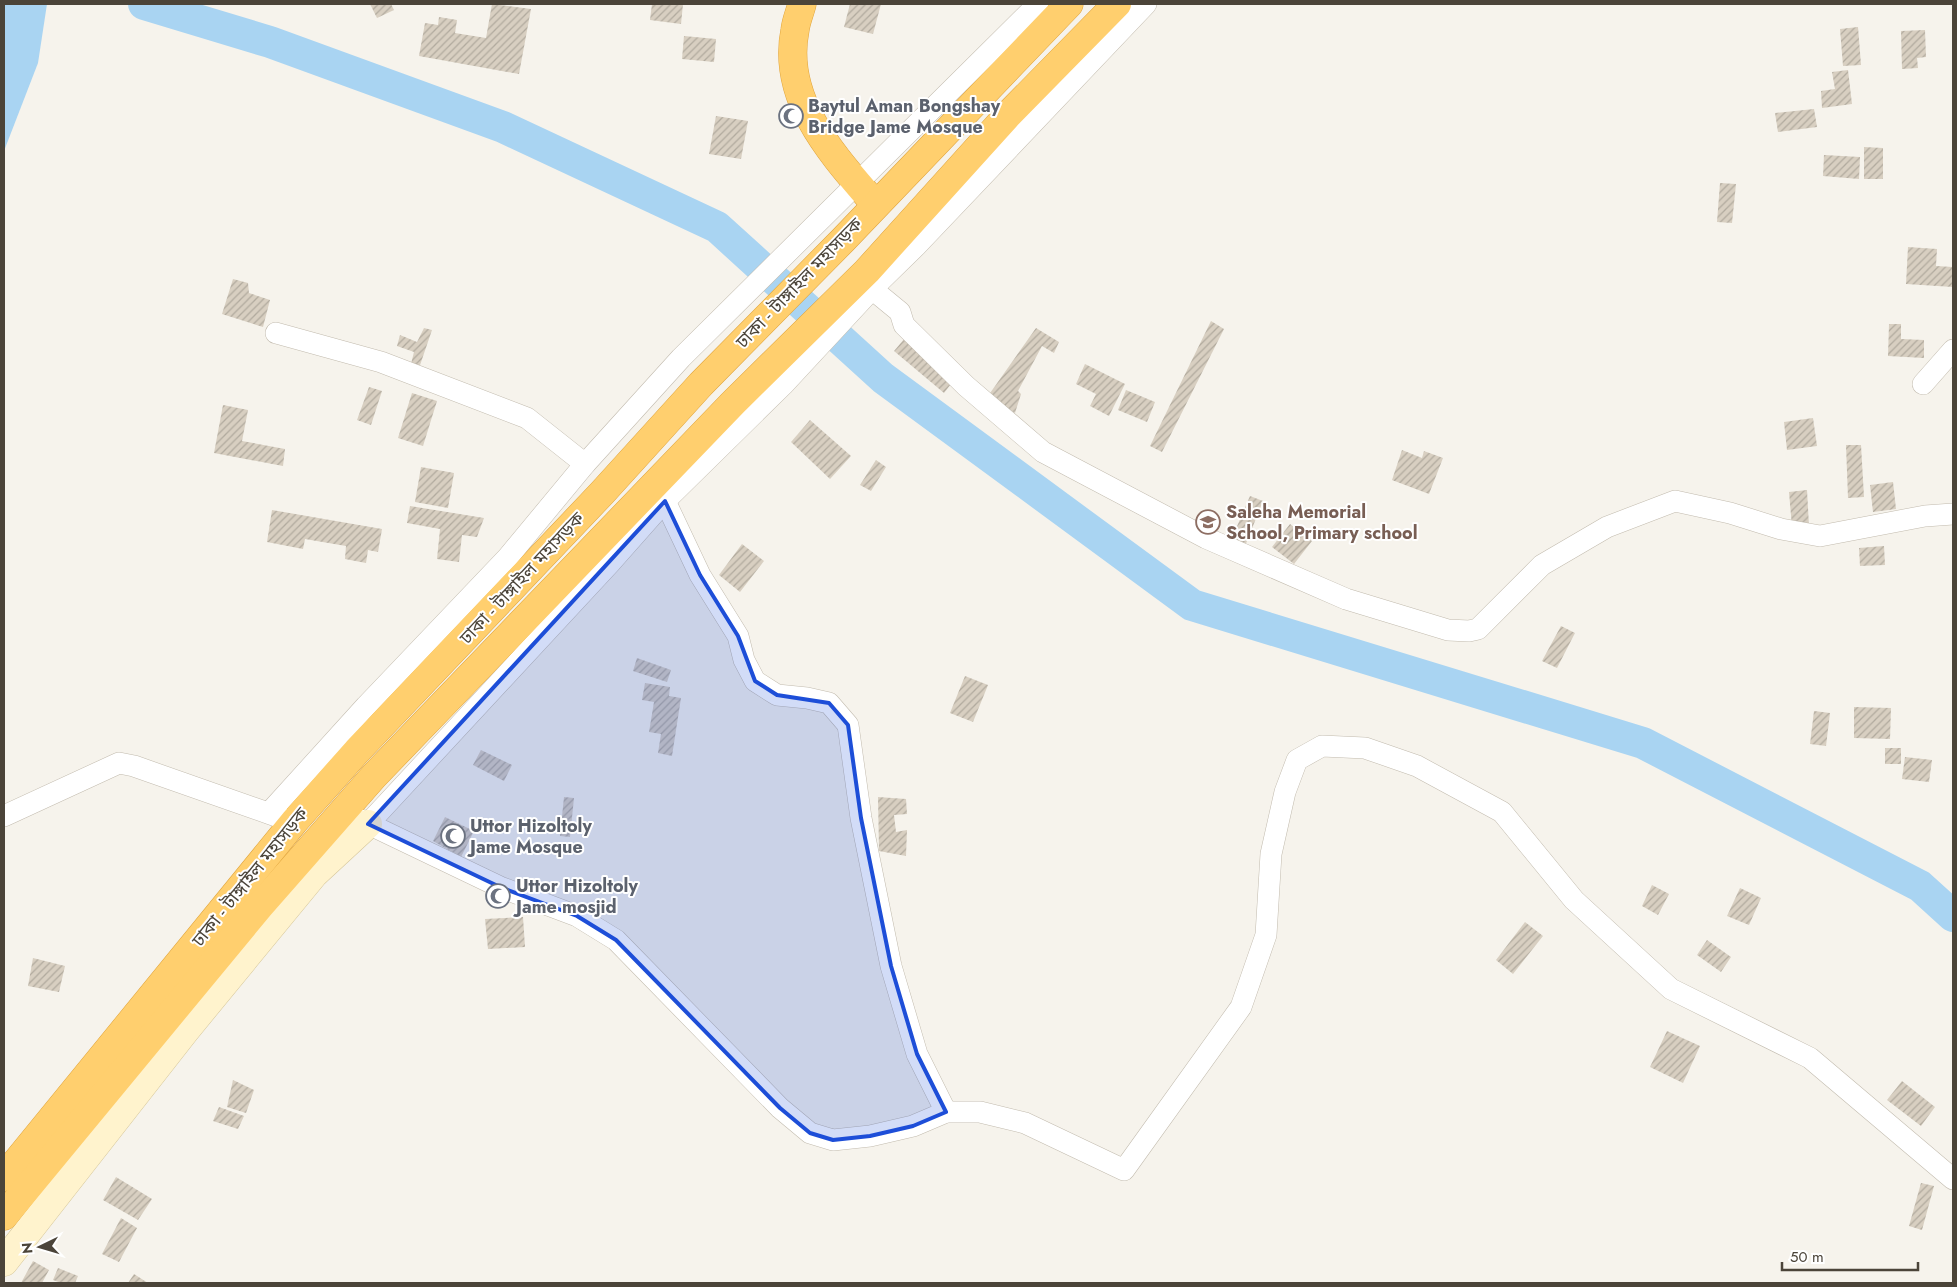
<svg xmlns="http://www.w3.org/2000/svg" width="1957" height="1287" font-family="Jost,'Noto Sans Bengali',sans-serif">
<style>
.water{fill:#a9d4f2}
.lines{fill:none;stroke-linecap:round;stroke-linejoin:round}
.river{stroke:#a9d4f2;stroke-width:32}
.building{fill:url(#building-hatch)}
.street-casing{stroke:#c2bbae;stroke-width:22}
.secondary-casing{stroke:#d6c79b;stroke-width:29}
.highway-casing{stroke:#e0a43c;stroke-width:29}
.street{stroke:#fff;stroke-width:21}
.secondary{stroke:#fff3cd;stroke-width:28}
.highway{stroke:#ffcf6e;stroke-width:28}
.marked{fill:#1d4ed8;fill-opacity:0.2;stroke:#1d4ed8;stroke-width:4;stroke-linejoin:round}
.labels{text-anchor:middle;stroke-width:4;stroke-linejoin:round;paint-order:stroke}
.worship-label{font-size:18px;font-weight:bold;fill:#5b616d;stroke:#fff;text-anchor:start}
.street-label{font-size:18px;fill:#4b4439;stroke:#fff}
.education-label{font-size:18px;font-weight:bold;fill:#785e54;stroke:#fff;text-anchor:start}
</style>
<defs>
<pattern id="building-hatch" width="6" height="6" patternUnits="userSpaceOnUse" patternTransform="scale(1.25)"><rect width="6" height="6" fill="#d8cfc1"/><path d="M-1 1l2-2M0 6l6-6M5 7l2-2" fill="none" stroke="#b1aa9e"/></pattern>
</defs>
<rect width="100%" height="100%" fill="#f6f3ec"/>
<!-- water -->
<path class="water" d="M 4,4 L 47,4 L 38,63 L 4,151 Z"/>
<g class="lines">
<!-- river -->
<path class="river" d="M 144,4 L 270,42 L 503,127 L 717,227 L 883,378 L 1192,605 L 1643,743 L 1920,886 L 1953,916"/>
</g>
<!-- building -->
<g class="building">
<path d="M 370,4 L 391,4 L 394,10 L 377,18 Z"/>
<path d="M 492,4 L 531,9 L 519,74 L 419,56 L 425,23 L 438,25 L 439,17 L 457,20 L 455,33 L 486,38 Z"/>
<path d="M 652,4 L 683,4 L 681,24 L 650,20 Z"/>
<path d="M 850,4 L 881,4 L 873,34 L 844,27 Z"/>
<path d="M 1858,27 L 1861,65 L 1843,66 L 1840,29 Z"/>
<path d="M 1925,30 L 1926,57 L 1917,58 L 1918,68 L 1902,69 L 1901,31 Z"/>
<path d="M 684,36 L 716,39 L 714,62 L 682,59 Z"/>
<path d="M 1848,70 L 1852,104 L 1822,108 L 1821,91 L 1835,89 L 1832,72 Z"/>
<path d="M 1814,109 L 1817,127 L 1778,132 L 1775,113 Z"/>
<path d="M 716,116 L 748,121 L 741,159 L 709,154 Z"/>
<path d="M 1864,147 L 1883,148 L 1883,179 L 1864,179 Z"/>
<path d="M 1824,155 L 1860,157 L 1859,179 L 1823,176 Z"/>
<path d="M 1720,183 L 1736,184 L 1732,223 L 1717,222 Z"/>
<path d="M 1908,247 L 1937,249 L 1936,266 L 1953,267 L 1953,287 L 1906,284 Z"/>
<path d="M 233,279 L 248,283 L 249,293 L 270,300 L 263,327 L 222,314 Z"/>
<path d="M 1211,321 L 1224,329 L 1162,452 L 1150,446 Z"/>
<path d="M 1889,324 L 1901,324 L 1901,339 L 1924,340 L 1924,358 L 1888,356 Z"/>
<path d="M 424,328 L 432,330 L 418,371 L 410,368 L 414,352 L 397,346 L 400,335 L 417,342 Z"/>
<path d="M 1036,328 L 1059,342 L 1054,353 L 1042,346 L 1018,391 L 1021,394 L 1015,413 L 988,396 Z"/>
<path d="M 905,338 L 955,379 L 944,393 L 894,351 Z"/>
<path d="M 1085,364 L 1125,384 L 1109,416 L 1090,406 L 1096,394 L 1076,384 Z"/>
<path d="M 369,387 L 382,391 L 371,425 L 357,420 Z"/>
<path d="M 1126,390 L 1155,402 L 1147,422 L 1118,410 Z"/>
<path d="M 412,393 L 437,401 L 423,446 L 398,438 Z"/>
<path d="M 223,405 L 248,410 L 242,441 L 285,449 L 283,466 L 214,453 Z"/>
<path d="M 1813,418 L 1817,446 L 1787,450 L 1784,422 Z"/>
<path d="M 810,420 L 851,456 L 830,479 L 791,442 Z"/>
<path d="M 1846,445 L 1861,445 L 1864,497 L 1848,498 Z"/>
<path d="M 1402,450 L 1422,458 L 1424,451 L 1443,458 L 1429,494 L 1392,480 Z"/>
<path d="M 876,460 L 886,467 L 871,491 L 860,485 Z"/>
<path d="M 421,467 L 454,473 L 448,508 L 415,502 Z"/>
<path d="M 1893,482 L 1896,509 L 1873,512 L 1870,485 Z"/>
<path d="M 1807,490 L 1809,526 L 1792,527 L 1789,492 Z"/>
<path d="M 1250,496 L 1263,501 L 1243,551 L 1229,545 Z"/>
<path d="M 410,506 L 484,518 L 477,537 L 462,535 L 459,562 L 437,559 L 440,529 L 407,523 Z"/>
<path d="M 272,510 L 382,529 L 378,552 L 368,550 L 366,563 L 345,559 L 346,546 L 305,539 L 303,549 L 267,542 Z"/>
<path d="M 1290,524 L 1312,541 L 1294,564 L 1272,547 Z"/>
<path d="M 742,544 L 764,561 L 740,592 L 719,575 Z"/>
<path d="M 1884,546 L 1885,565 L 1860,566 L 1859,548 Z"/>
<path d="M 1561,626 L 1575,633 L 1557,668 L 1542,661 Z"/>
<path d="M 637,658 L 671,670 L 667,682 L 633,671 Z"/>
<path d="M 965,676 L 988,685 L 973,722 L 950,713 Z"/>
<path d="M 645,683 L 670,687 L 669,696 L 681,698 L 672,756 L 658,753 L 661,734 L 649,732 L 654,702 L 642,700 Z"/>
<path d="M 1854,707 L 1891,708 L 1890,739 L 1854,738 Z"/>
<path d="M 1814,711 L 1830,713 L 1826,746 L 1810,744 Z"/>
<rect x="1885" y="748" width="16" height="16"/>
<path d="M 481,750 L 512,765 L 504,781 L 473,765 Z"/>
<path d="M 1905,757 L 1932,760 L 1929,782 L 1902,779 Z"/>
<path d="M 564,797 L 574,798 L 570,837 L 560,836 Z"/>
<path d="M 878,797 L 906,799 L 907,814 L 894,815 L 896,832 L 907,830 L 906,856 L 879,851 Z"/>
<path d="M 445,817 L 474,831 L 461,857 L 433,841 Z"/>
<path d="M 1652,885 L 1669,894 L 1658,915 L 1642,906 Z"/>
<path d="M 1740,888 L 1761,898 L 1749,925 L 1727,916 Z"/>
<path d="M 523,917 L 525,947 L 488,949 L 485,919 Z"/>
<path d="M 1525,922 L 1543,936 L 1513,974 L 1496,960 Z"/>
<path d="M 1707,940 L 1731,957 L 1721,972 L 1697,955 Z"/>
<path d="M 33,958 L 65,966 L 59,992 L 28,986 Z"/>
<path d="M 1667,1031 L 1700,1046 L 1683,1083 L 1650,1067 Z"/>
<path d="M 233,1080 L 254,1090 L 246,1113 L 227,1107 Z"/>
<path d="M 1902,1081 L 1935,1107 L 1921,1126 L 1887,1100 Z"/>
<path d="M 219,1107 L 244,1116 L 238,1129 L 213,1121 Z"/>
<path d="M 116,1177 L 152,1199 L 138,1220 L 103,1200 Z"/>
<path d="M 1921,1183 L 1934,1186 L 1922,1230 L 1909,1226 Z"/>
<path d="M 121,1218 L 137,1228 L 119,1262 L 102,1254 Z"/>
<path d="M 33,1261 L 49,1270 L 42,1283 L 21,1283 Z"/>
<path d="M 58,1268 L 78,1276 L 75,1283 L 61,1283 L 53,1280 Z"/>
<path d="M 134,1274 L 148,1283 L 128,1283 Z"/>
</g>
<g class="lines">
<!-- street casing -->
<g class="street-casing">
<g id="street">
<path d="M 872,289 L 900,312 L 904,325 L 966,386 L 1043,452 L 1206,538 L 1346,599 L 1448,630 L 1469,631 L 1478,629 L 1542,565 L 1607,527 L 1675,501 L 1730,513 L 1781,529 L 1820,536 L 1925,516 L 1953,514"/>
<path d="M 276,333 L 381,362 L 527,418 L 585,464"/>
<path d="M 1923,384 L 1953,350"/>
<path d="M 665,501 L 700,575 L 738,636 L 744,660 L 755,681 L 777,695 L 807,698 L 829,703 L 848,725 L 861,818 L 891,966 L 917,1054 L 946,1112"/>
<path d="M 269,813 L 366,706 L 508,557 L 585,464 L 681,358 L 1038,4"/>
<path d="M 4,816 L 119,763 L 134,766 L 282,818"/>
<path d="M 354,817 L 500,887 L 577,916 L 616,940 L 780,1108 L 810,1133 L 833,1140 L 870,1136 L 913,1126 L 946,1112 L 980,1112 L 1025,1123 L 1124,1170 L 1241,1007 L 1266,935 L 1271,854 L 1285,792 L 1297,760 L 1322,746 L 1365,748 L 1417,766 L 1502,812 L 1574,900 L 1671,989 L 1810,1058 L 1953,1179"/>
<path d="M 368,824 L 611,562 L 665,501 L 783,385 L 872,289 L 916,246 L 1146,4"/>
</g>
</g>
<!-- secondary casing -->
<g class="secondary-casing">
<path id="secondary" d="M 4,1262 L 185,1031 L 314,874 L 368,824"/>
</g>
<!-- highway casing -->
<g class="highway-casing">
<g id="highway">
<path d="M 802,4 C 800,12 796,21 795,30 C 781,100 833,155 875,204"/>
<path d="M 4,1177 L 294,822 L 357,751 L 602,493 L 701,384 L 843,240 L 1069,4"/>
<path d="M 4,1216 L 259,907 L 374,776 L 733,403 L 867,271 L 1007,116 L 1117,4"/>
</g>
</g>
<!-- street -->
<use href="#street" class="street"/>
<!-- secondary -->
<use href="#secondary" class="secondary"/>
<!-- highway -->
<use href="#highway" class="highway"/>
</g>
<!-- marked area -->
<path class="marked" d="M 665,501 L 700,575 L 738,636 L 755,681 L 777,695 L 829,703 L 848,725 L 861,818 L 891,966 L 917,1054 L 946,1112 L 913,1126 L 870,1136 L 833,1140 L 810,1133 L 780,1108 L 616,940 L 577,916 L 500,887 L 368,824 Z"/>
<!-- icons -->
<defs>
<g id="mosque-ring" transform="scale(1.25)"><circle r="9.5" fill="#fff" stroke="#6b7280" stroke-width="1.5"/><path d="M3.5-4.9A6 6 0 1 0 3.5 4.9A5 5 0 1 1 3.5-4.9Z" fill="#6b7280"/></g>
<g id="school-ring" transform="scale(1.25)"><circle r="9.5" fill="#fff" stroke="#8d6e63" stroke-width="1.5"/><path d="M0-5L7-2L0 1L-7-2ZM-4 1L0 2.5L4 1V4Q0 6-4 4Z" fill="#8d6e63"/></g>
</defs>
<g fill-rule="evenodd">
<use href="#mosque-ring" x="791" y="116"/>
<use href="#school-ring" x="1208" y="522"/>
<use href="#mosque-ring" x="453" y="836"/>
<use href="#mosque-ring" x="498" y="896"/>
</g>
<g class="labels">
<!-- worship labels -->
<g class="worship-label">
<text x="808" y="112">Baytul Aman Bongshay<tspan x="808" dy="21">Bridge Jame Mosque</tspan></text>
<text x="470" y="832">Uttor Hizoltoly<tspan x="470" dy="21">Jame Mosque</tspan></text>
<text x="516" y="892">Uttor Hizoltoly<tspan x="516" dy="21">Jame mosjid</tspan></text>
</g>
<!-- street labels -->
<g class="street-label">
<text transform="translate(799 283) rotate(-46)" y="6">ঢাকা - টাঙ্গাইল মহাসড়ক</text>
<text transform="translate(522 578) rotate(-47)" y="6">ঢাকা - টাঙ্গাইল মহাসড়ক</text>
<text transform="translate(250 877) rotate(-51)" y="6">ঢাকা - টাঙ্গাইল মহাসড়ক</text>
</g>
<!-- education labels -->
<g class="education-label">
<text x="1226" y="518">Saleha Memorial<tspan x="1226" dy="21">School, Primary school</tspan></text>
</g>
</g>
<!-- border -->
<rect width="1957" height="1287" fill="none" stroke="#4b4439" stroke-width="10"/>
<!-- north arrow -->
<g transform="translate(40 1247) rotate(265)" stroke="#ffffff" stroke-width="4" paint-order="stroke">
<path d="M0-4L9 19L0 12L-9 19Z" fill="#4b4439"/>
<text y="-8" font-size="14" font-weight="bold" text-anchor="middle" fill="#4b4439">N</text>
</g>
<!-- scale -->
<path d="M1782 1262v8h136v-8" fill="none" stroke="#4b4439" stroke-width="2.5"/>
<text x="1790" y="1262" font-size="15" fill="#4b4439" stroke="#ffffff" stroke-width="4" paint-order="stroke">50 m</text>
</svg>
